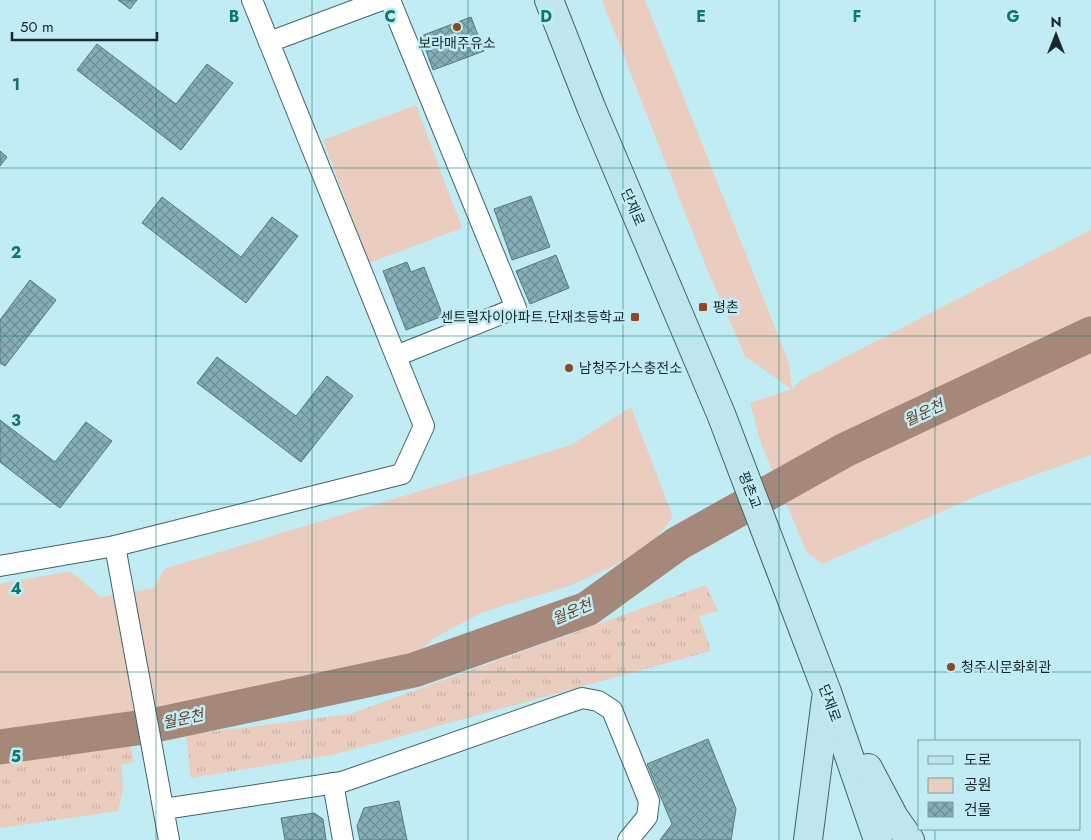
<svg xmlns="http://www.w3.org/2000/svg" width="1091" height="840" font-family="Jost,'Noto Sans KR',sans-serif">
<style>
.grass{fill:url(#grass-tufts)}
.park{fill:#ebcdbf}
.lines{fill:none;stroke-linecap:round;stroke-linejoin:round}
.river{stroke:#a5887a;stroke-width:35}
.building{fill:url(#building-cross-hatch);stroke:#537b81}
.street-casing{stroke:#3e656b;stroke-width:22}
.secondary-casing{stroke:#3e656b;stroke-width:30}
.street{stroke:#fff;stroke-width:20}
.secondary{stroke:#bee6eb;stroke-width:28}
.grid{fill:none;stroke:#0f766e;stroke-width:1;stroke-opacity:0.55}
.poi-dot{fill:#8e4821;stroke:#c1ecf3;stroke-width:2}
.labels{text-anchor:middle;stroke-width:5;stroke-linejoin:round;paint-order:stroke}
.poi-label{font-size:14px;fill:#18292c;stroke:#c1ecf3;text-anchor:start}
.street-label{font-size:14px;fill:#18292c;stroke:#c1ecf3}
.water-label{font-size:15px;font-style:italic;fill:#6a3e27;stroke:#c1ecf3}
.grid-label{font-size:16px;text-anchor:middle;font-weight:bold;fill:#0f766e;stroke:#c1ecf3;stroke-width:5;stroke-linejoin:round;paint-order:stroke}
</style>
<defs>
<pattern id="grass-tufts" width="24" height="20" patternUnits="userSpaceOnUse" patternTransform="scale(1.25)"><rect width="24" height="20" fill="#ebcdbf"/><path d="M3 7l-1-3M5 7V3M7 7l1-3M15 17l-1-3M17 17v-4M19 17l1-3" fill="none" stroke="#c9b0a4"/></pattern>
<pattern id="building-cross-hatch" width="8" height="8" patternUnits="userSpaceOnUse" patternTransform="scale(1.25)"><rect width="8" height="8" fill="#85afb5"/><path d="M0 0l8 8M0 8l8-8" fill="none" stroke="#6c8e93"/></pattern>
</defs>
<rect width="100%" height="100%" fill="#c1ecf3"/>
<!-- grass -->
<g class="grass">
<path d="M 706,585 L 718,611 L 699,616 L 711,651 L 332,755 L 191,778 L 186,735 L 350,714 Z"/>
<path d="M 129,738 L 134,762 L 121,765 L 123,788 L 118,811 L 0,828 L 0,756 Z"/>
</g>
<!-- park -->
<g class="park">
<path d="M 602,0 L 645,0 L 789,363 L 792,389 L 801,380 L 1091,230 L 1091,455 L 984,493 L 822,564 L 806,551 L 761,443 L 750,403 L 791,389 L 745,356 L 709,274 Z"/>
<path d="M 416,105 L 462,228 L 369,263 L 323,140 Z"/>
<path d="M 631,407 L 673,517 L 646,551 L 572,585 L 483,612 L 436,637 L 413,655 L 347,672 L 294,681 L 181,714 L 0,740 L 0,584 L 70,571 L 101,597 L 154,588 L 164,569 L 571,445 Z"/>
</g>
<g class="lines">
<!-- river -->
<path class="river" d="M 0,747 L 151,726 L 414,670 L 587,609 L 677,544 L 845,450 L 1091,334"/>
</g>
<!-- building -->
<g class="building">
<path d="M 118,0 L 137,0 L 130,9 Z"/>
<path d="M 471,17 L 484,51 L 433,70 L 421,36 Z"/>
<path d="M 97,44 L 176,104 L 207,64 L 233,83 L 181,150 L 77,70 Z"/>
<path d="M 0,151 L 7,157 L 0,166 Z"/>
<path d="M 531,196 L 550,247 L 512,260 L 494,209 Z"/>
<path d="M 162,197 L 241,257 L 272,217 L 298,236 L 246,303 L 142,223 Z"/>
<path d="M 556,255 L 569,288 L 530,304 L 516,271 Z"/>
<path d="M 407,262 L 411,272 L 424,267 L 443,316 L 406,330 L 383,271 Z"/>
<path d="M 30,280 L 56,300 L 5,366 L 0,363 L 0,320 Z"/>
<path d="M 217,357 L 296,416 L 327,376 L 353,396 L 301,462 L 197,383 Z"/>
<path d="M 0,420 L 55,462 L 86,422 L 112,441 L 60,508 L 0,462 Z"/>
<path d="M 708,739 L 736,809 L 731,840 L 660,840 L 672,824 L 647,764 Z"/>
<path d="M 399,801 L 407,840 L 360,840 L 357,826 L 364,808 Z"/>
<path d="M 314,813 L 323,819 L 326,840 L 285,840 L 281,818 Z"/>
</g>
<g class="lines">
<!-- street casing -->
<g class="street-casing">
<g id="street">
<path d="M 390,0 L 516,308 L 396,356"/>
<path d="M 269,42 L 382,0"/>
<path d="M 115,546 L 169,840"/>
<path d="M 0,566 L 115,546 L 402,474 L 424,426 L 252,0"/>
<path d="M 333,783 L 343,840"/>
<path d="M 164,809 L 342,782 L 582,698 L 598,701 L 612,710 L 649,801 L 647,817 L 628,840"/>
</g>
</g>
<!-- secondary casing -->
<g class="secondary-casing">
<g id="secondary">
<path d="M 549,0 L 591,107 L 721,414 L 827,692 L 878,840"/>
<path d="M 868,768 L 894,817 L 910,840"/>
<path d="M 808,840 L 826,699"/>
</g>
</g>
<!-- street -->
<use href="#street" class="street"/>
<!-- secondary -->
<use href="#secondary" class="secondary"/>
</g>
<!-- grid -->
<path class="grid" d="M 156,0 L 156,840M 312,0 L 312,840M 468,0 L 468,840M 623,0 L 623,840M 779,0 L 779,840M 935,0 L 935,741M 0,168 L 1091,168M 0,336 L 1091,336M 0,504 L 1091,504M 0,672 L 1091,672M 935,829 L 935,840"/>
<!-- markers -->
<g class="poi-dot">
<circle cx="457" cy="27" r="5"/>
<rect x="698" y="302" width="10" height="10" rx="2.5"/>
<rect x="630" y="312" width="10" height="10" rx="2.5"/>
<circle cx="569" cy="368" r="5"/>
<circle cx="951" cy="667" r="5"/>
</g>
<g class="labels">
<!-- poi labels -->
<g class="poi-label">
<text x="457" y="48" text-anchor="middle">보라매주유소</text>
<text x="713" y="312">평촌</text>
<text x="625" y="322" text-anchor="end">센트럴자이아파트.단재초등학교</text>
<text x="579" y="373">남청주가스충전소</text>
<text x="961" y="672">청주시문화회관</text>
</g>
<!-- street labels -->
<g class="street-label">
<text transform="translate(633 207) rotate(67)" y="5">단재로</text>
<text transform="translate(750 490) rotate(69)" y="5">평촌교</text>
<text transform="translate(830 703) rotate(70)" y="5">단재로</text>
</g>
<!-- water labels -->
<g class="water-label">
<text transform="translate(924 413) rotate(-25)" y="5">월운천</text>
<text transform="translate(572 612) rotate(-23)" y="5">월운천</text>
<text transform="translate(183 719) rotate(-12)" y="5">월운천</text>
</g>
</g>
<g class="grid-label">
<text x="234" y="22">B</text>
<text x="390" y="22">C</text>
<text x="546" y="22">D</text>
<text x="701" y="22">E</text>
<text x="857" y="22">F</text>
<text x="1013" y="22">G</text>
<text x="16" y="90">1</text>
<text x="16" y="258">2</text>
<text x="16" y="426">3</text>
<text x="16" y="594">4</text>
<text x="16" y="762">5</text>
</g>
<!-- legend -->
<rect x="918" y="740" width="162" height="90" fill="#c1ecf3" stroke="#7d9ea3"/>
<rect x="928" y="756" width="25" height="8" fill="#bee6eb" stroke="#7d9ea3"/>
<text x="964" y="765" font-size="15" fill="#18292c">도로</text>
<rect x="928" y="778" width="25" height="15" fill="#ebcdbf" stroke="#7d9ea3"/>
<text x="964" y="790" font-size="15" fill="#18292c">공원</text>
<rect x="928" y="802" width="25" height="15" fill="url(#building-cross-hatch)" stroke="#7d9ea3"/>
<text x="964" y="815" font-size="15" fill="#18292c">건물</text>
<!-- north arrow -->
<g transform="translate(1056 35)" stroke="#c1ecf3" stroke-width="4" paint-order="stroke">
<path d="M0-4L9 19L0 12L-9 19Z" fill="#18292c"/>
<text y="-8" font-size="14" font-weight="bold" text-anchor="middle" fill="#18292c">N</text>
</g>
<!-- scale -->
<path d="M12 32v8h145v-8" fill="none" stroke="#18292c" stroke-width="2.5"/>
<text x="20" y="32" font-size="15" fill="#18292c" stroke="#c1ecf3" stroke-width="4" paint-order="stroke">50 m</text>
</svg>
